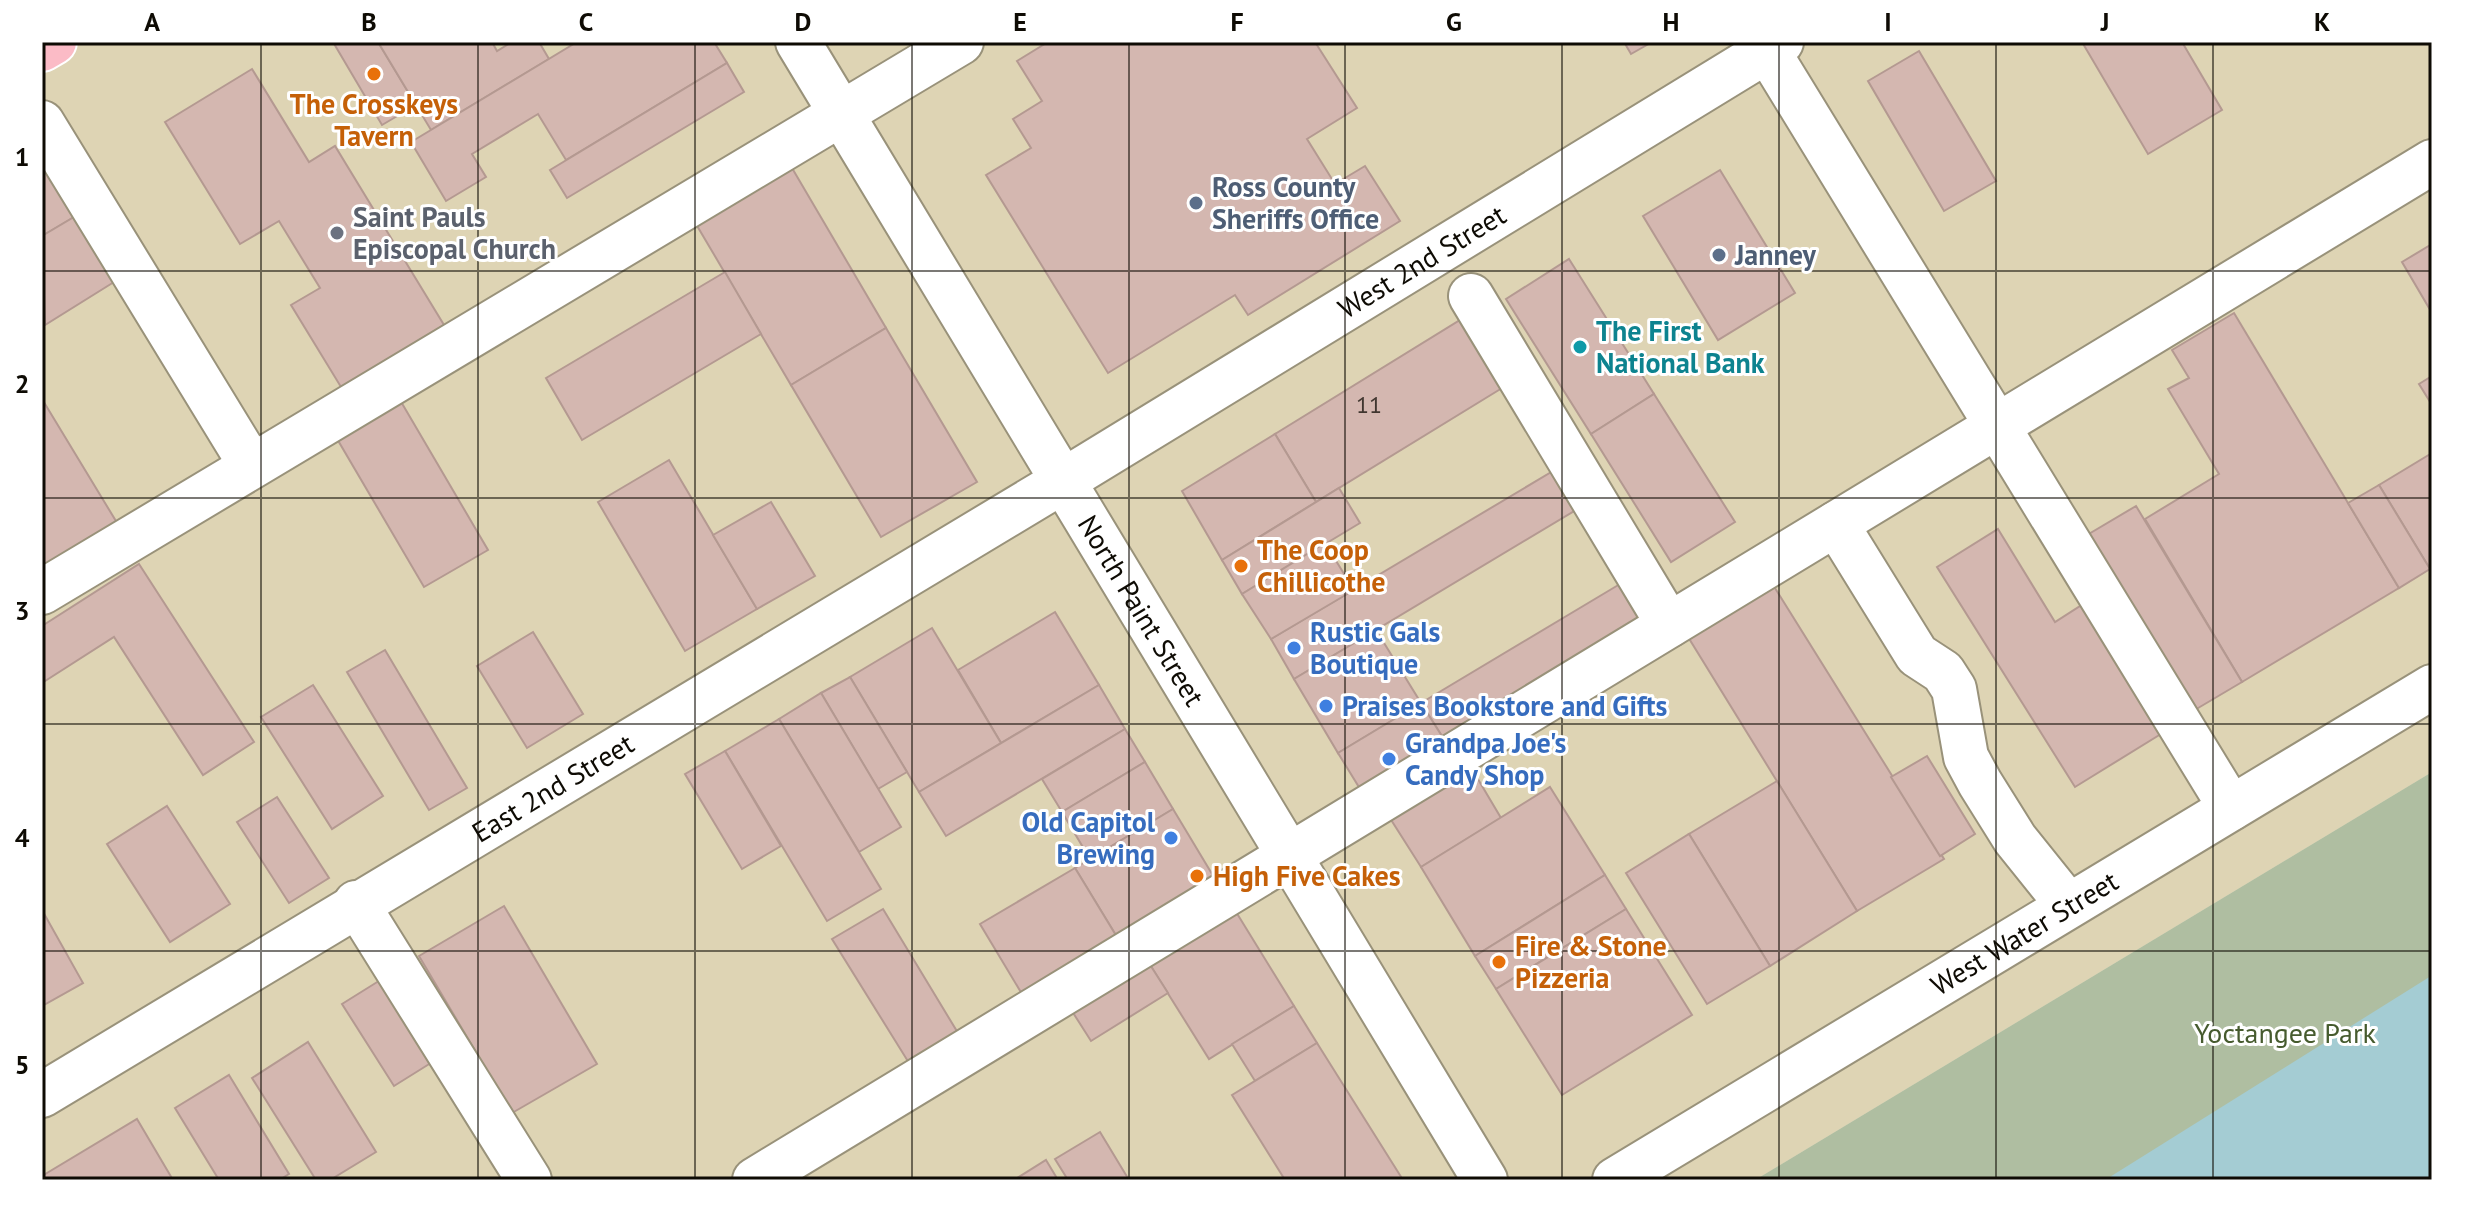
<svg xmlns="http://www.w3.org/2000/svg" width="2474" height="1222" font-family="'PT Sans',sans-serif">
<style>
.built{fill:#ded4b4}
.green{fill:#afbea1}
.water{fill:#a4ccd3}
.building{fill:#d4b7b0;stroke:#b49991;stroke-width:2}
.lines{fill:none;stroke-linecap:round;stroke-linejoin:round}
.minor-casing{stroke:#99927a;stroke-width:48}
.major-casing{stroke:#fff;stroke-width:48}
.minor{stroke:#fff;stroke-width:44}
.major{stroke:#fbbbc6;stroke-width:44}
.grid{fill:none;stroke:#0e0b04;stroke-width:2;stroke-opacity:0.55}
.food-dot{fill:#e8710a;stroke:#fff;stroke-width:3}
.service-dot{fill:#5c6f8a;stroke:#fff;stroke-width:3}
.worship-dot{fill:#6b7280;stroke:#fff;stroke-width:3}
.culture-dot{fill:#0f9aa8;stroke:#fff;stroke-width:3}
.shop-dot{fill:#3f7fe0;stroke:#fff;stroke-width:3}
.labels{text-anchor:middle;stroke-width:6;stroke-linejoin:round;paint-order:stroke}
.number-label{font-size:24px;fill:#40362f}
.food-label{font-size:28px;font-weight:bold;fill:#c56008;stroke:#fff;text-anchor:start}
.service-label{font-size:28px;font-weight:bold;fill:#4e5e75;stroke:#fff;text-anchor:start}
.worship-label{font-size:28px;font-weight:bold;fill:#5b616d;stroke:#fff;text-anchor:start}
.street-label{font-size:28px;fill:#0e0b04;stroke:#fff}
.culture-label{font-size:28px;font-weight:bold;fill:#0d838f;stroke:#fff;text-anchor:start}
.shop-label{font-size:28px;font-weight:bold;fill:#366cbe;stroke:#fff;text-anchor:start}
.park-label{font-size:28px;fill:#465b2e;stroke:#fff}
.neatline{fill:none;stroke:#0e0b04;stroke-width:3}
.grid-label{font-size:26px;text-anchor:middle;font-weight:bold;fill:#0e0b04}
</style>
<rect width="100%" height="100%" fill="#e7dfc6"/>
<!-- built -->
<path class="built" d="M 42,42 L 2432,42 L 2432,772 L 1755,1180 L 42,1180 Z"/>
<!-- green -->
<path class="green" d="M 2432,772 L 2432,1180 L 1755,1180 Z"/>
<!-- water -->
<path class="water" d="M 2431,976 L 2432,1180 L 2105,1180 Z"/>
<!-- building -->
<g class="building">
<path d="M 333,42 L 378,42 L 416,105 L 382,125 Z"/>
<path d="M 378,42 L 492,42 L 497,51 L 512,42 L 539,42 L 549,59 L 431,130 Z"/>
<path d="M 577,42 L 714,42 L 727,63 L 566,160 L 538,114 L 472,154 L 486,177 L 446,201 L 411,142 Z"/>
<path d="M 1048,42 L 1315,42 L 1357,108 L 1307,139 L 1335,184 L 1365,166 L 1400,221 L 1248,315 L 1235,295 L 1108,373 L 986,175 L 1031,148 L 1013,119 L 1042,101 L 1017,61 Z"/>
<path d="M 1624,42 L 1652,42 L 1631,54 Z"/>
<path d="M 2082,42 L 2182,42 L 2222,110 L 2148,154 Z"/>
<path d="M 1919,51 L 1996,181 L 1944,211 L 1868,81 Z"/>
<path d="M 727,63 L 744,92 L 567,198 L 550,170 Z"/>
<path d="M 252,69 L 309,162 L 335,146 L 444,325 L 341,387 L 291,305 L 320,288 L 279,221 L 240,244 L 165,122 Z"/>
<path d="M 42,164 L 74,217 L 42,236 Z"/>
<path d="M 792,168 L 886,328 L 791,385 L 696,224 Z"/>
<path d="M 1720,170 L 1795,293 L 1718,340 L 1643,216 Z"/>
<path d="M 74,217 L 114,282 L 45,325 L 42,236 Z"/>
<path d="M 2432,244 L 2432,313 L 2402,262 Z"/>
<path d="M 1569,259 L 1654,394 L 1591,434 L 1506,299 Z"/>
<path d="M 725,272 L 761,334 L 582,440 L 546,378 Z"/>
<path d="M 2234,313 L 2399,588 L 2242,682 L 2145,519 L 2219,474 L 2168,389 L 2189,378 L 2172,350 Z"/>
<path d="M 1465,317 L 1507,385 L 1316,502 L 1275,434 Z"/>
<path d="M 886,328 L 977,482 L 881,537 L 791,385 Z"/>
<path d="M 2432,376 L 2432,405 L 2419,384 Z"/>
<path d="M 1654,394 L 1735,522 L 1671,562 L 1591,434 Z"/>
<path d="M 42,399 L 122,531 L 51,573 L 42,559 Z"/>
<path d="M 400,400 L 488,550 L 424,587 L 336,437 Z"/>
<path d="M 1275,434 L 1316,502 L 1222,560 L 1182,491 Z"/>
<path d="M 2432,453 L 2432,568 L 2430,569 L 2379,485 Z"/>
<path d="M 669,460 L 757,609 L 685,651 L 598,502 Z"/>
<path d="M 1563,465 L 1586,504 L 1294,679 L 1271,639 Z"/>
<path d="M 2379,485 L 2430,569 L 2399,588 L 2348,503 Z"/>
<path d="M 1339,488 L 1360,523 L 1242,594 L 1222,560 Z"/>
<path d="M 771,502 L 815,576 L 757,609 L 713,535 Z"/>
<path d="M 2136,506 L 2242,682 L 2188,714 L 2082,538 Z"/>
<path d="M 1998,529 L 2055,622 L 2088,601 L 2169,729 L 2075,787 L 1937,567 Z"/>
<path d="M 1325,543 L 1354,590 L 1271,639 L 1242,594 Z"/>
<path d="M 139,564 L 254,742 L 203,775 L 114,637 L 42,683 L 42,626 Z"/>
<path d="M 1630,578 L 1653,616 L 1445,741 L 1421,703 Z"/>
<path d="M 1770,580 L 1944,859 L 1857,911 L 1685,632 Z"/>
<path d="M 1055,612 L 1099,685 L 1001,743 L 958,670 Z"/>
<path d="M 932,628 L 1001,743 L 919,792 L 850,677 Z"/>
<path d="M 1376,630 L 1421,703 L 1338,753 L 1294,679 Z"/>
<path d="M 533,632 L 583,714 L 527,748 L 477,666 Z"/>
<path d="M 385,650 L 467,788 L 429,810 L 347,672 Z"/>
<path d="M 850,677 L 907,772 L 878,789 L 821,693 Z"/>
<path d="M 313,685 L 383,796 L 332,829 L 261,717 Z"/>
<path d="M 1099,685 L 1125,729 L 946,836 L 919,792 Z"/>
<path d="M 821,693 L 901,827 L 859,852 L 779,719 Z"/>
<path d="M 1421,703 L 1445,741 L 1362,792 L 1338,753 Z"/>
<path d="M 779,719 L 881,889 L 827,921 L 725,751 Z"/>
<path d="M 1125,729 L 1145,762 L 1062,812 L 1042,779 Z"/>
<path d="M 725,751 L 781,846 L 742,869 L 685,774 Z"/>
<path d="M 1927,756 L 1975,834 L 1940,856 L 1891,777 Z"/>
<path d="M 1145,762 L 1173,809 L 1090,859 L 1062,812 Z"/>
<path d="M 1469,764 L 1501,818 L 1421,867 L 1388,815 Z"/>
<path d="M 1777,781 L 1857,911 L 1770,966 L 1689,834 Z"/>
<path d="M 1550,787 L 1605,875 L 1475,956 L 1421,867 Z"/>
<path d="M 277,797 L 329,878 L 289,903 L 237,822 Z"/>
<path d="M 167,806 L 230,904 L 170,942 L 107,844 Z"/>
<path d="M 1173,809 L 1218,884 L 1120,942 L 1075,868 Z"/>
<path d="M 1689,834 L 1770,966 L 1707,1004 L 1626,873 Z"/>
<path d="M 1075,868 L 1120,942 L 1025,999 L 980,924 Z"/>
<path d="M 1605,875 L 1626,909 L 1496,989 L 1475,956 Z"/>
<path d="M 504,906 L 597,1064 L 512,1113 L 419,956 Z"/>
<path d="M 1233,907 L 1294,1006 L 1209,1059 L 1147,960 Z"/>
<path d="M 883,909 L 958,1033 L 909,1063 L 832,939 Z"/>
<path d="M 1626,909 L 1692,1015 L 1562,1095 L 1496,989 Z"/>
<path d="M 42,910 L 83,983 L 42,1006 Z"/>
<path d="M 1147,960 L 1168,993 L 1091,1041 L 1070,1008 Z"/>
<path d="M 382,979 L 434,1061 L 394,1086 L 342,1004 Z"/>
<path d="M 1294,1006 L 1317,1043 L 1255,1081 L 1232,1044 Z"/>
<path d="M 308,1042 L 376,1152 L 330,1180 L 316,1180 L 252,1078 Z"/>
<path d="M 1317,1043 L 1403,1180 L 1285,1180 L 1232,1095 Z"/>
<path d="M 229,1075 L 289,1174 L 279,1180 L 219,1180 L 175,1108 Z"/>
<path d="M 137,1119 L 173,1180 L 42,1180 L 42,1176 Z"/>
<path d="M 1100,1132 L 1129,1180 L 1068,1180 L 1055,1159 Z"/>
<path d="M 1046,1160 L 1058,1180 L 1014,1180 Z"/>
</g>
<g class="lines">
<!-- minor casing -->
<g class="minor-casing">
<g id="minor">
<path id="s1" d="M 798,42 L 1485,1180"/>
<path d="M 1762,42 L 2231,808"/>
<path d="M 42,123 L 251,465"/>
<path d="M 1471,296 L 1669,625"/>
<path d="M 1836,524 L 1917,655 L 1943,672 L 1954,689 L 1966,757 L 1980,783 L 2015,839 L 2068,905"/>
<path d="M 42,592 L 961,42"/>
<path d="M 356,903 L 529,1180"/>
<path id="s2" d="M 42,1095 L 1063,481 L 1781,42"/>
<path d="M 755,1180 L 2432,162"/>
<path id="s3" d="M 1615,1180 L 2432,687"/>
</g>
</g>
<!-- major casing -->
<g class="major-casing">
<path id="major" d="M 42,49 L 54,42"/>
</g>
<!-- minor -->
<use href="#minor" class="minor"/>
<!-- major -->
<use href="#major" class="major"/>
</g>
<!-- grid -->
<path class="grid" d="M 261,42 L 261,1180M 478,42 L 478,1180M 695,42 L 695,1180M 912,42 L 912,1180M 1129,42 L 1129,1180M 1345,42 L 1345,1180M 1562,42 L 1562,1180M 1779,42 L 1779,1180M 1996,42 L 1996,1180M 2213,42 L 2213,1180M 42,271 L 2432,271M 42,498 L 2432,498M 42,724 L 2432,724M 42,951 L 2432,951"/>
<!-- markers -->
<g class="food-dot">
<circle cx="374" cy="74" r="8"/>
<circle cx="1241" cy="566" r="8"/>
<circle cx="1197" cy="876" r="8"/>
<circle cx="1499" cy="962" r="8"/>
</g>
<g class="service-dot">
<circle cx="1196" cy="203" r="8"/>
<circle cx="1719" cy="255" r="8"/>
</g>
<circle class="worship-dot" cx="337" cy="233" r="8"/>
<circle class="culture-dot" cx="1580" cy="347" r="8"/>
<g class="shop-dot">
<circle cx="1294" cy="648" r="8"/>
<circle cx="1326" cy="706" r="8"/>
<circle cx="1389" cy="759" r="8"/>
<circle cx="1171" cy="838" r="8"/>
</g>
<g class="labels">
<!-- number labels -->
<g class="number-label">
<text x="1369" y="413">11</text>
</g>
<!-- food labels -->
<g class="food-label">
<text x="374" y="114" text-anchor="middle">The Crosskeys<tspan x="374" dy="32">Tavern</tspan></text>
<text x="1257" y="560">The Coop<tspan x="1257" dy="32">Chillicothe</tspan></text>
<text x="1213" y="886">High Five Cakes</text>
<text x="1515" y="956">Fire &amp; Stone<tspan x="1515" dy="32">Pizzeria</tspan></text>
</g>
<!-- service labels -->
<g class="service-label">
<text x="1212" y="197">Ross County<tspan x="1212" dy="32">Sheriffs Office</tspan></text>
<text x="1735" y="265">Janney</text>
</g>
<!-- worship labels -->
<g class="worship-label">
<text x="353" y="227">Saint Pauls<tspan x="353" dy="32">Episcopal Church</tspan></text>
</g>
<!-- street labels -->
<g class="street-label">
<text dy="10" stroke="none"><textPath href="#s2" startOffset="1612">West 2nd Street</textPath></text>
<text dy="10" stroke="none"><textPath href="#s1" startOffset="664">North Paint Street</textPath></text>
<text dy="10" stroke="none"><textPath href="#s2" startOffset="596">East 2nd Street</textPath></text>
<text dy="10" stroke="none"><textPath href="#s3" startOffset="478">West Water Street</textPath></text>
</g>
<!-- culture labels -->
<g class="culture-label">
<text x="1596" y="341">The First<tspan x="1596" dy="32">National Bank</tspan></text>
</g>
<!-- shop labels -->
<g class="shop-label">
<text x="1310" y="642">Rustic Gals<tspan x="1310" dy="32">Boutique</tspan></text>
<text x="1342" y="716">Praises Bookstore and Gifts</text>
<text x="1405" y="753">Grandpa Joe's<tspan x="1405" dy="32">Candy Shop</tspan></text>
<text x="1155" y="832" text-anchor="end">Old Capitol<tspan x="1155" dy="32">Brewing</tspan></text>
</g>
<!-- park labels -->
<g class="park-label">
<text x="2285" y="1043">Yoctangee Park</text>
</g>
</g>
<!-- border -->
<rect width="2474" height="1222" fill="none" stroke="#ffffff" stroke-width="88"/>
<rect x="44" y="44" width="2386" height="1134" class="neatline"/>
<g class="grid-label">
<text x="152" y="31">A</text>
<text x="369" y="31">B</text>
<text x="586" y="31">C</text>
<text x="803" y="31">D</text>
<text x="1020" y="31">E</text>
<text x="1237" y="31">F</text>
<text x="1454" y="31">G</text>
<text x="1671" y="31">H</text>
<text x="1888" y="31">I</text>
<text x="2105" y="31">J</text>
<text x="2322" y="31">K</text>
<text x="22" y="166">1</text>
<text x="22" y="393">2</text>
<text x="22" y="620">3</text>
<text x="22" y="847">4</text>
<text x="22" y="1074">5</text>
</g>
</svg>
